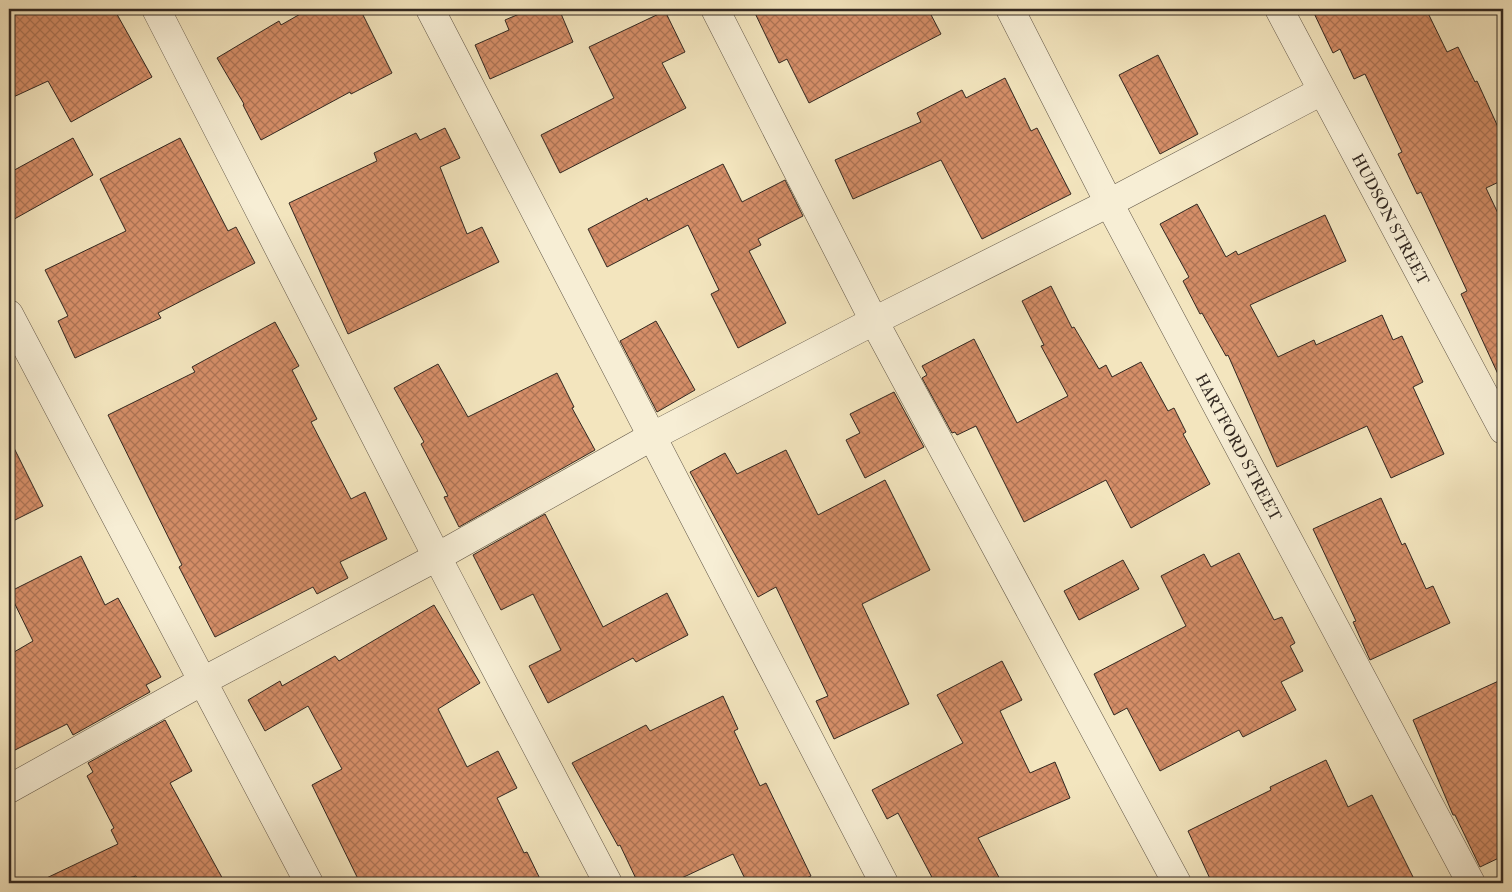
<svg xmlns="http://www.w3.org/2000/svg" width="1512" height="892" font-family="'IM FELL Double Pica',serif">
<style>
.building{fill:url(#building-cross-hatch);stroke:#322821}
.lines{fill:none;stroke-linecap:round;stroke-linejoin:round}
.minor-casing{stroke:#625748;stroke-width:29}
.minor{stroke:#f7eed5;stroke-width:28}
.labels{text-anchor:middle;stroke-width:4.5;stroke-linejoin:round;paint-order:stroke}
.street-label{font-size:16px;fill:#322821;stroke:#f7eed5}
</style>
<defs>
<pattern id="building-cross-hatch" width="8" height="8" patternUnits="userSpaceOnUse" patternTransform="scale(1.25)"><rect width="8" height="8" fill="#d58e68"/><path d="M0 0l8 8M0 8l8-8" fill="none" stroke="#ad7455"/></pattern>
</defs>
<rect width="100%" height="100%" fill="#f3e5be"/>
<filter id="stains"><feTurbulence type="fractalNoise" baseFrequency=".004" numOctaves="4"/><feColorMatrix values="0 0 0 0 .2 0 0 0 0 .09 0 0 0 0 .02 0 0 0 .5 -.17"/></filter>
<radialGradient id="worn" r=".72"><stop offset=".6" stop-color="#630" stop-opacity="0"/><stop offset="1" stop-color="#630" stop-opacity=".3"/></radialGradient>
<!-- building -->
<g class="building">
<path d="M 9,9 L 114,9 L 152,77 L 71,122 L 48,81 L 9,99 Z"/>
<path d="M 309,9 L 360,9 L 392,73 L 351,94 L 350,92 L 261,140 L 243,105 L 244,104 L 217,58 L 279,21 L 281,25 Z"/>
<path d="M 531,9 L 559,9 L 573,42 L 490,79 L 475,45 L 509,30 L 505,20 Z"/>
<path d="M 753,9 L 928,9 L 941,34 L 809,103 L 787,59 L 779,63 Z"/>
<path d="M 1312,9 L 1426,9 L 1447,52 L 1458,47 L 1475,82 L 1477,81 L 1503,138 L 1503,180 L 1486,188 L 1503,224 L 1503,385 L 1461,294 L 1467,291 L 1421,192 L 1417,194 L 1398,154 L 1402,152 L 1365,74 L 1354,79 L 1340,49 L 1333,53 Z"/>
<path d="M 665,11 L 685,52 L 662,63 L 686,108 L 560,173 L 541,135 L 614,98 L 589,47 Z"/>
<path d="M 1158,55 L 1198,134 L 1160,154 L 1119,75 Z"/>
<path d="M 1005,78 L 1031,131 L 1037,128 L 1071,194 L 982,239 L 941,160 L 853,199 L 835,160 L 921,122 L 917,113 L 962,90 L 966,98 Z"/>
<path d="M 445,128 L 460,158 L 440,167 L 467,234 L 482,227 L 499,262 L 348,334 L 289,203 L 377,161 L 374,153 L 416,133 L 420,140 Z"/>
<path d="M 73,138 L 93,175 L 9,222 L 9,173 Z"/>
<path d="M 180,138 L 228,231 L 236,227 L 255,263 L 158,313 L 161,318 L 75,358 L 58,321 L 68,316 L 45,270 L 126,231 L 100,179 Z"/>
<path d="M 723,164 L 742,202 L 785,180 L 803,216 L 758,239 L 761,245 L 749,251 L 786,323 L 738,348 L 711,294 L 719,290 L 688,225 L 607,267 L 588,229 L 647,198 L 648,201 Z"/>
<path d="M 1197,204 L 1226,257 L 1236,251 L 1238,255 L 1325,215 L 1346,261 L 1250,305 L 1278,357 L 1314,340 L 1316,345 L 1382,315 L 1393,340 L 1402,336 L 1423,382 L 1413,387 L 1444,454 L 1391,478 L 1367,426 L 1277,467 L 1228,355 L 1226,356 L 1202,313 L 1200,314 L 1183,281 L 1189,277 L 1160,224 Z"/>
<path d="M 1051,286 L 1072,328 L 1074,327 L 1099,369 L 1106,365 L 1112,377 L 1141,362 L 1168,411 L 1174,408 L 1186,432 L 1183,434 L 1210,484 L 1131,528 L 1106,480 L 1024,522 L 976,426 L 957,435 L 955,432 L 952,433 L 922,378 L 927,375 L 922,366 L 974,339 L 1017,423 L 1068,396 L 1041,346 L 1044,345 L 1022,301 Z"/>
<path d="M 656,321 L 695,390 L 657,412 L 620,341 Z"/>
<path d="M 275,322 L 299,366 L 292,370 L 317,419 L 311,422 L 351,499 L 365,492 L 387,539 L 340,562 L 348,578 L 317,594 L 313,587 L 215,637 L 179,567 L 182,565 L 108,415 L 195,372 L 192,367 Z"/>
<path d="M 438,364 L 468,417 L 557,373 L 574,407 L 572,408 L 595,450 L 459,527 L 444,497 L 448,496 L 421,444 L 424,442 L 394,388 Z"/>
<path d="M 894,392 L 924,447 L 865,478 L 846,440 L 860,433 L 850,414 Z"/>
<path d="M 9,438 L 43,506 L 9,523 Z"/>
<path d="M 786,450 L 818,515 L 885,480 L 930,570 L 862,604 L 909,704 L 834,739 L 816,701 L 828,696 L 776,587 L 758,597 L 690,472 L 725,453 L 737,474 Z"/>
<path d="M 1381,498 L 1402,545 L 1405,543 L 1426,589 L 1433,586 L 1450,623 L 1370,660 L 1353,622 L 1356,621 L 1313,529 Z"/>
<path d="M 545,514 L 603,627 L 667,593 L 688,635 L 636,662 L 633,658 L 548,703 L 529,666 L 561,650 L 533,594 L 501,610 L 473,555 Z"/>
<path d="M 1239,553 L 1274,620 L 1282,617 L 1295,643 L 1290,646 L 1303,671 L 1281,682 L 1296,710 L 1243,737 L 1239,730 L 1160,771 L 1127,708 L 1114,715 L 1094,674 L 1186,626 L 1161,576 L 1204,554 L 1211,567 Z"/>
<path d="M 81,556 L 105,605 L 118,598 L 161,677 L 146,685 L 150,692 L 73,735 L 67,724 L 9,753 L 9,655 L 33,641 L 9,592 Z"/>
<path d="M 1123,560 L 1139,589 L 1079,620 L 1064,591 Z"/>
<path d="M 434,605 L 480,683 L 438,709 L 467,767 L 498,751 L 517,788 L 497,798 L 524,853 L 527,852 L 542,883 L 360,883 L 312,785 L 342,769 L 308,706 L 265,731 L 248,700 L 280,681 L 282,686 L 335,656 L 339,661 Z"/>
<path d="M 1002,661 L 1022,700 L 1000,711 L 1030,773 L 1055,762 L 1070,798 L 978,838 L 1002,883 L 935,883 L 898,813 L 887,819 L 872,790 L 963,743 L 937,695 Z"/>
<path d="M 1503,679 L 1503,856 L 1480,867 L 1455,815 L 1453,815 L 1413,720 Z"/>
<path d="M 723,696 L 738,729 L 734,731 L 760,786 L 766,783 L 811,876 L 795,883 L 747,883 L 733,854 L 671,883 L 638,883 L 620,845 L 618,846 L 572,763 L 646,725 L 650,731 Z"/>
<path d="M 165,720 L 192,771 L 170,783 L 225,883 L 140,883 L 136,876 L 108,883 L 36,883 L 118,844 L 111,830 L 114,828 L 87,776 L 93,772 L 88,763 Z"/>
<path d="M 1326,760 L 1348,807 L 1372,795 L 1416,883 L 1212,883 L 1188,831 L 1271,790 L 1270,787 Z"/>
</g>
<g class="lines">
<!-- minor casing -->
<g class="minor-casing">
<g id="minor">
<path d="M 156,9 L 437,557 L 608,883"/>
<path d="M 430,9 L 884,883"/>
<path d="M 715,9 L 874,321 L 1177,883"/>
<path d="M 1010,9 L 1109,203 L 1471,883"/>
<path d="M 1279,9 L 1503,430"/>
<path d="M 9,314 L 309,883"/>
<path d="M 9,789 L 201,682 L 437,557 L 651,437 L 874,321 L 1109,203 L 1322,91"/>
</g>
</g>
<!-- minor -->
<use href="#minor" class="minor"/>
</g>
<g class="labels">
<!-- street labels -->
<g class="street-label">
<text transform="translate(1391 219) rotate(62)" y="6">HUDSON STREET</text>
<text transform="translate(1239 447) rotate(62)" y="6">HARTFORD STREET</text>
</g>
</g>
<!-- margin -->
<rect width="1512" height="892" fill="none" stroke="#f3e5be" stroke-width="30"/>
<rect x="10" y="10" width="1492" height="872" fill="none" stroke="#322821" stroke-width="2.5"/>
<rect x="15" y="15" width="1482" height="862" fill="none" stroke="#322821"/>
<rect width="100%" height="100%" filter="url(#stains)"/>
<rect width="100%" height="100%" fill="url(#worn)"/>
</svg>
